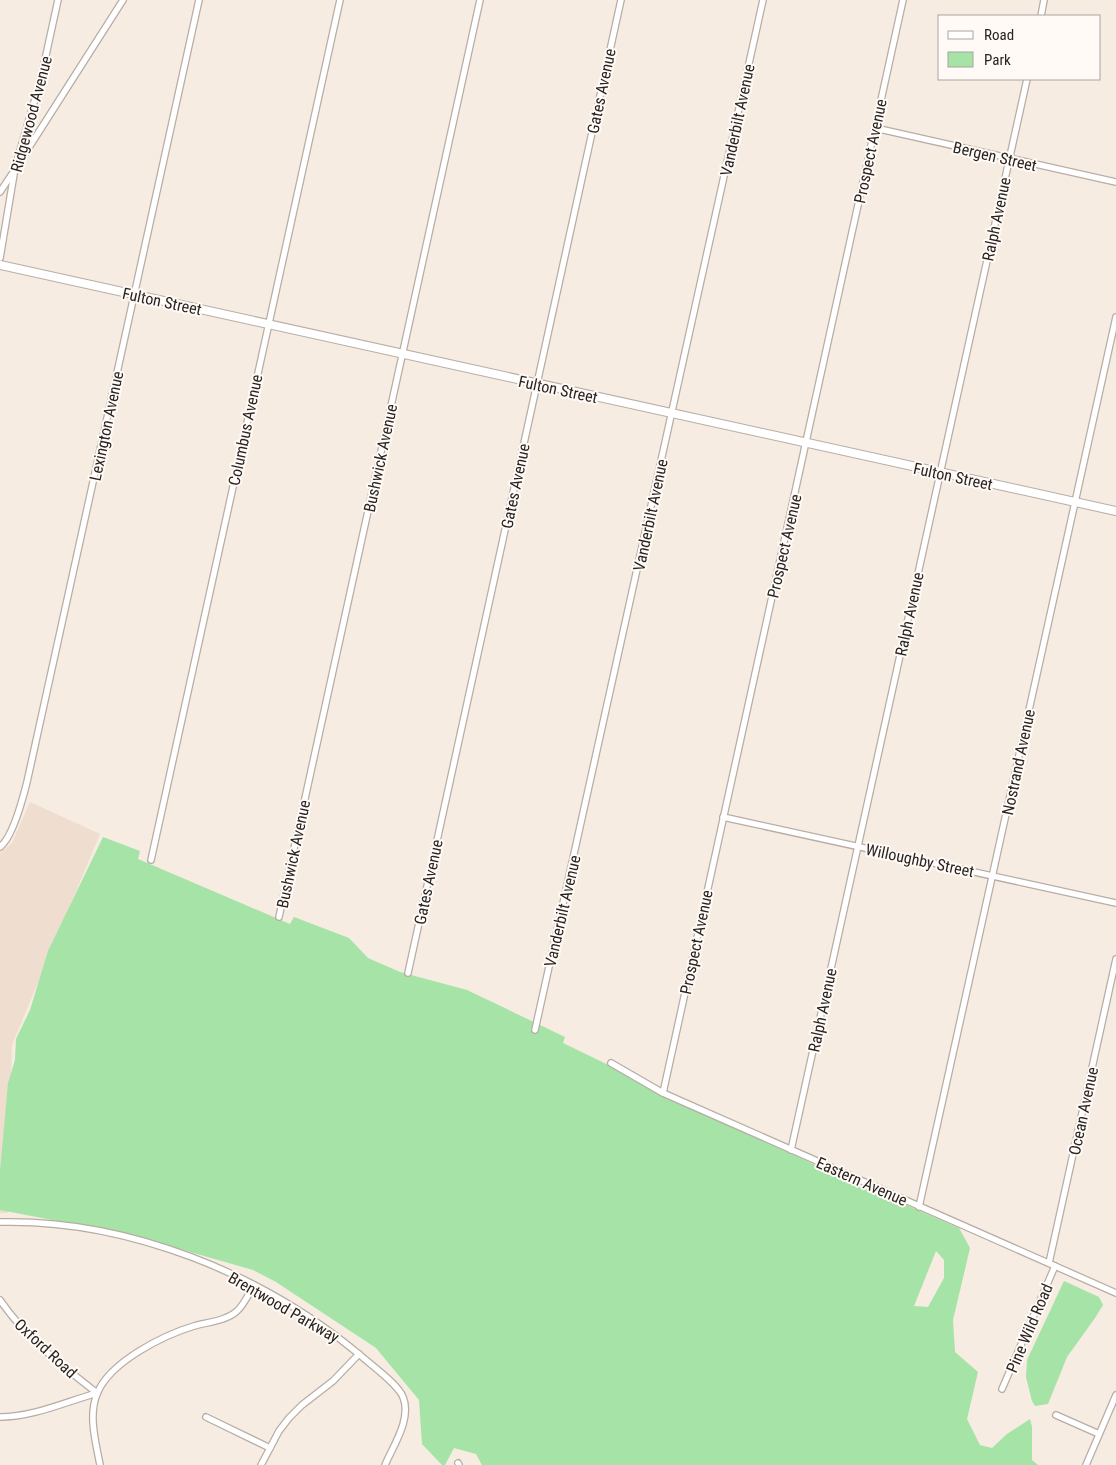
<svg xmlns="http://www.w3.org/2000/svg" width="1116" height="1465" font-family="'Roboto Condensed',sans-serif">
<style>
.built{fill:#efdecf}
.green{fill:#a5e3a6;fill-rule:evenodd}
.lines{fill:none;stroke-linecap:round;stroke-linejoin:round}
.street-casing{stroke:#b7ada4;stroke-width:8}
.secondary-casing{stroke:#b7ada4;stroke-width:10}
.street{stroke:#fff;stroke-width:5.5}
.secondary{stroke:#fff;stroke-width:8}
.labels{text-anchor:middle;stroke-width:4;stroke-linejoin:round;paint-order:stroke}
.street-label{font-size:16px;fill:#272320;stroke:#fffaf6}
</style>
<rect width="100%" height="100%" fill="#f6ece2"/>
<!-- built -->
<path class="built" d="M 30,802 L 100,834 L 12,1045 L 8,1213 L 0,1213 L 0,853 L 12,843 Z"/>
<!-- green -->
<g class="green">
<path d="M 103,837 L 140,851 L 138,859 L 290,924 L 294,917 L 349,938 L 368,958 L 400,972 L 467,990 L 565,1037 L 563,1043 L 898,1205 L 895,1200 L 959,1228 L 970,1248 L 953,1320 L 955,1352 L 978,1372 L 967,1419 L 980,1445 L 992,1448 L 1007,1434 L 1030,1419 L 1032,1427 L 1032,1460 L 1038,1465 L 482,1465 L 476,1454 L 454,1448 L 445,1465 L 442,1465 L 422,1444 L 419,1400 L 376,1348 L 276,1282 L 253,1270 L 131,1235 L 0,1210 L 0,1171 L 8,1083 L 15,1060 L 16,1039 L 30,1010 L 48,951 ZM 936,1251 L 944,1260 L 944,1278 L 928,1307 L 914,1306 Z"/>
<path d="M 1064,1281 L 1099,1297 L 1103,1305 L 1095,1318 L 1067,1357 L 1048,1404 L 1035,1406 L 1032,1401 L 1026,1377 L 1027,1360 Z"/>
</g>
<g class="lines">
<!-- street casing -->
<g class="street-casing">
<g id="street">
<path d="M 1041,16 L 1044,0"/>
<path d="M 875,128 L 1116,182"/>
<path d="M 19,163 L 123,0"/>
<path d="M 0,192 L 14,171"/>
<path d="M 0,258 L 15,168 L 41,78 L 58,0"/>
<path d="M 723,817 L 1116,903"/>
<path d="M 0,847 C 13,837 23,798 27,782 L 199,0"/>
<path d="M 151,860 L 340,0"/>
<path d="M 279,917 L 480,0"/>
<path d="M 408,973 L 621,0"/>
<path d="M 535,1030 L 763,0"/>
<path d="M 611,1063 L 663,1093 L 1116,1293"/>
<path d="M 663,1093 L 903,0"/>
<path d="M 791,1150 L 1027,79"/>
<path d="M 919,1207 L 1116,317"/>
<path d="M 0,1222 C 128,1219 263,1274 360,1355 C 371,1365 398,1384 403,1397 C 412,1419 393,1446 385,1465"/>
<path d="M 1049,1263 L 1116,959"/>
<path d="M 0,1300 C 27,1339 60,1364 97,1393"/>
<path d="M 1002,1389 L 1055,1266"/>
<path d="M 1056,1415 L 1099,1434"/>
<path d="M 0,1417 C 33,1417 65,1402 97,1393"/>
<path d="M 206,1417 L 270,1448"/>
<path d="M 458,1463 L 459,1465"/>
<path d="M 100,1465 C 96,1443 88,1416 97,1394 C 109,1362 164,1335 194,1326 C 208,1322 226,1321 237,1311 C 244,1305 249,1293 254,1285"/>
<path d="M 261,1465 L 279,1431 L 289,1418 L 302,1405 L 333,1381 L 359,1354"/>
<path d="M 1086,1465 L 1116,1395"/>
</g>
</g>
<!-- secondary casing -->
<g class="secondary-casing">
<path id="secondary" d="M 0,265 L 1116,511"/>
</g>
<!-- street -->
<use href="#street" class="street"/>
<!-- secondary -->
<use href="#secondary" class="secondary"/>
</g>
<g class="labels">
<!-- street labels -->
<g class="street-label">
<text transform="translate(601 91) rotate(-78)" y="6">Gates Avenue</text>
<text transform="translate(31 114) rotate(-75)" y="6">Ridgewood Avenue</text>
<text transform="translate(737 120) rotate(-78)" y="6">Vanderbilt Avenue</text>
<text transform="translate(870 151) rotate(-78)" y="6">Prospect Avenue</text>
<text transform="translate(995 156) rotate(13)" y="6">Bergen Street</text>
<text transform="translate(996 219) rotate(-78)" y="6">Ralph Avenue</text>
<text transform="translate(162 301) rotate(12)" y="6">Fulton Street</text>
<text transform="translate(558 389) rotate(12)" y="6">Fulton Street</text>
<text transform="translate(106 426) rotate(-78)" y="6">Lexington Avenue</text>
<text transform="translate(245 430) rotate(-78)" y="6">Columbus Avenue</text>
<text transform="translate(380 458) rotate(-78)" y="6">Bushwick Avenue</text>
<text transform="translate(953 476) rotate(12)" y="6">Fulton Street</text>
<text transform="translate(515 486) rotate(-78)" y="6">Gates Avenue</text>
<text transform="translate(650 515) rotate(-78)" y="6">Vanderbilt Avenue</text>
<text transform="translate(784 546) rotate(-77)" y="6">Prospect Avenue</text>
<text transform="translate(909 614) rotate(-78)" y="6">Ralph Avenue</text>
<text transform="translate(1018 762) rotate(-78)" y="6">Nostrand Avenue</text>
<text transform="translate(293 854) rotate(-78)" y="6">Bushwick Avenue</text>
<text transform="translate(920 860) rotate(12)" y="6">Willoughby Street</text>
<text transform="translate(428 882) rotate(-78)" y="6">Gates Avenue</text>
<text transform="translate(562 911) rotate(-77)" y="6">Vanderbilt Avenue</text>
<text transform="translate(696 942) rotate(-78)" y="6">Prospect Avenue</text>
<text transform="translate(822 1010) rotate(-78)" y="6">Ralph Avenue</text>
<text transform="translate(1083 1111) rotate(-78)" y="6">Ocean Avenue</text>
<text transform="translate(862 1181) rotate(24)" y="6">Eastern Avenue</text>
<text transform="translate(284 1307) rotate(30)" y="6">Brentwood Parkway</text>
<text transform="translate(1029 1328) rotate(-67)" y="6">Pine Wild Road</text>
<text transform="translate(46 1348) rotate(43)" y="6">Oxford Road</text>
</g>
</g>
<!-- legend -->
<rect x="938" y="15" width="162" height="65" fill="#fffaf6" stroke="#a9a4a0"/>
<rect x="948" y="31" width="25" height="8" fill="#ffffff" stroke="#a9a4a0"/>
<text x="984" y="40" font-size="15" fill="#272320">Road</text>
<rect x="948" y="52" width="25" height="15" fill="#a5e3a6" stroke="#a9a4a0"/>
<text x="984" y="65" font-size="15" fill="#272320">Park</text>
</svg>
